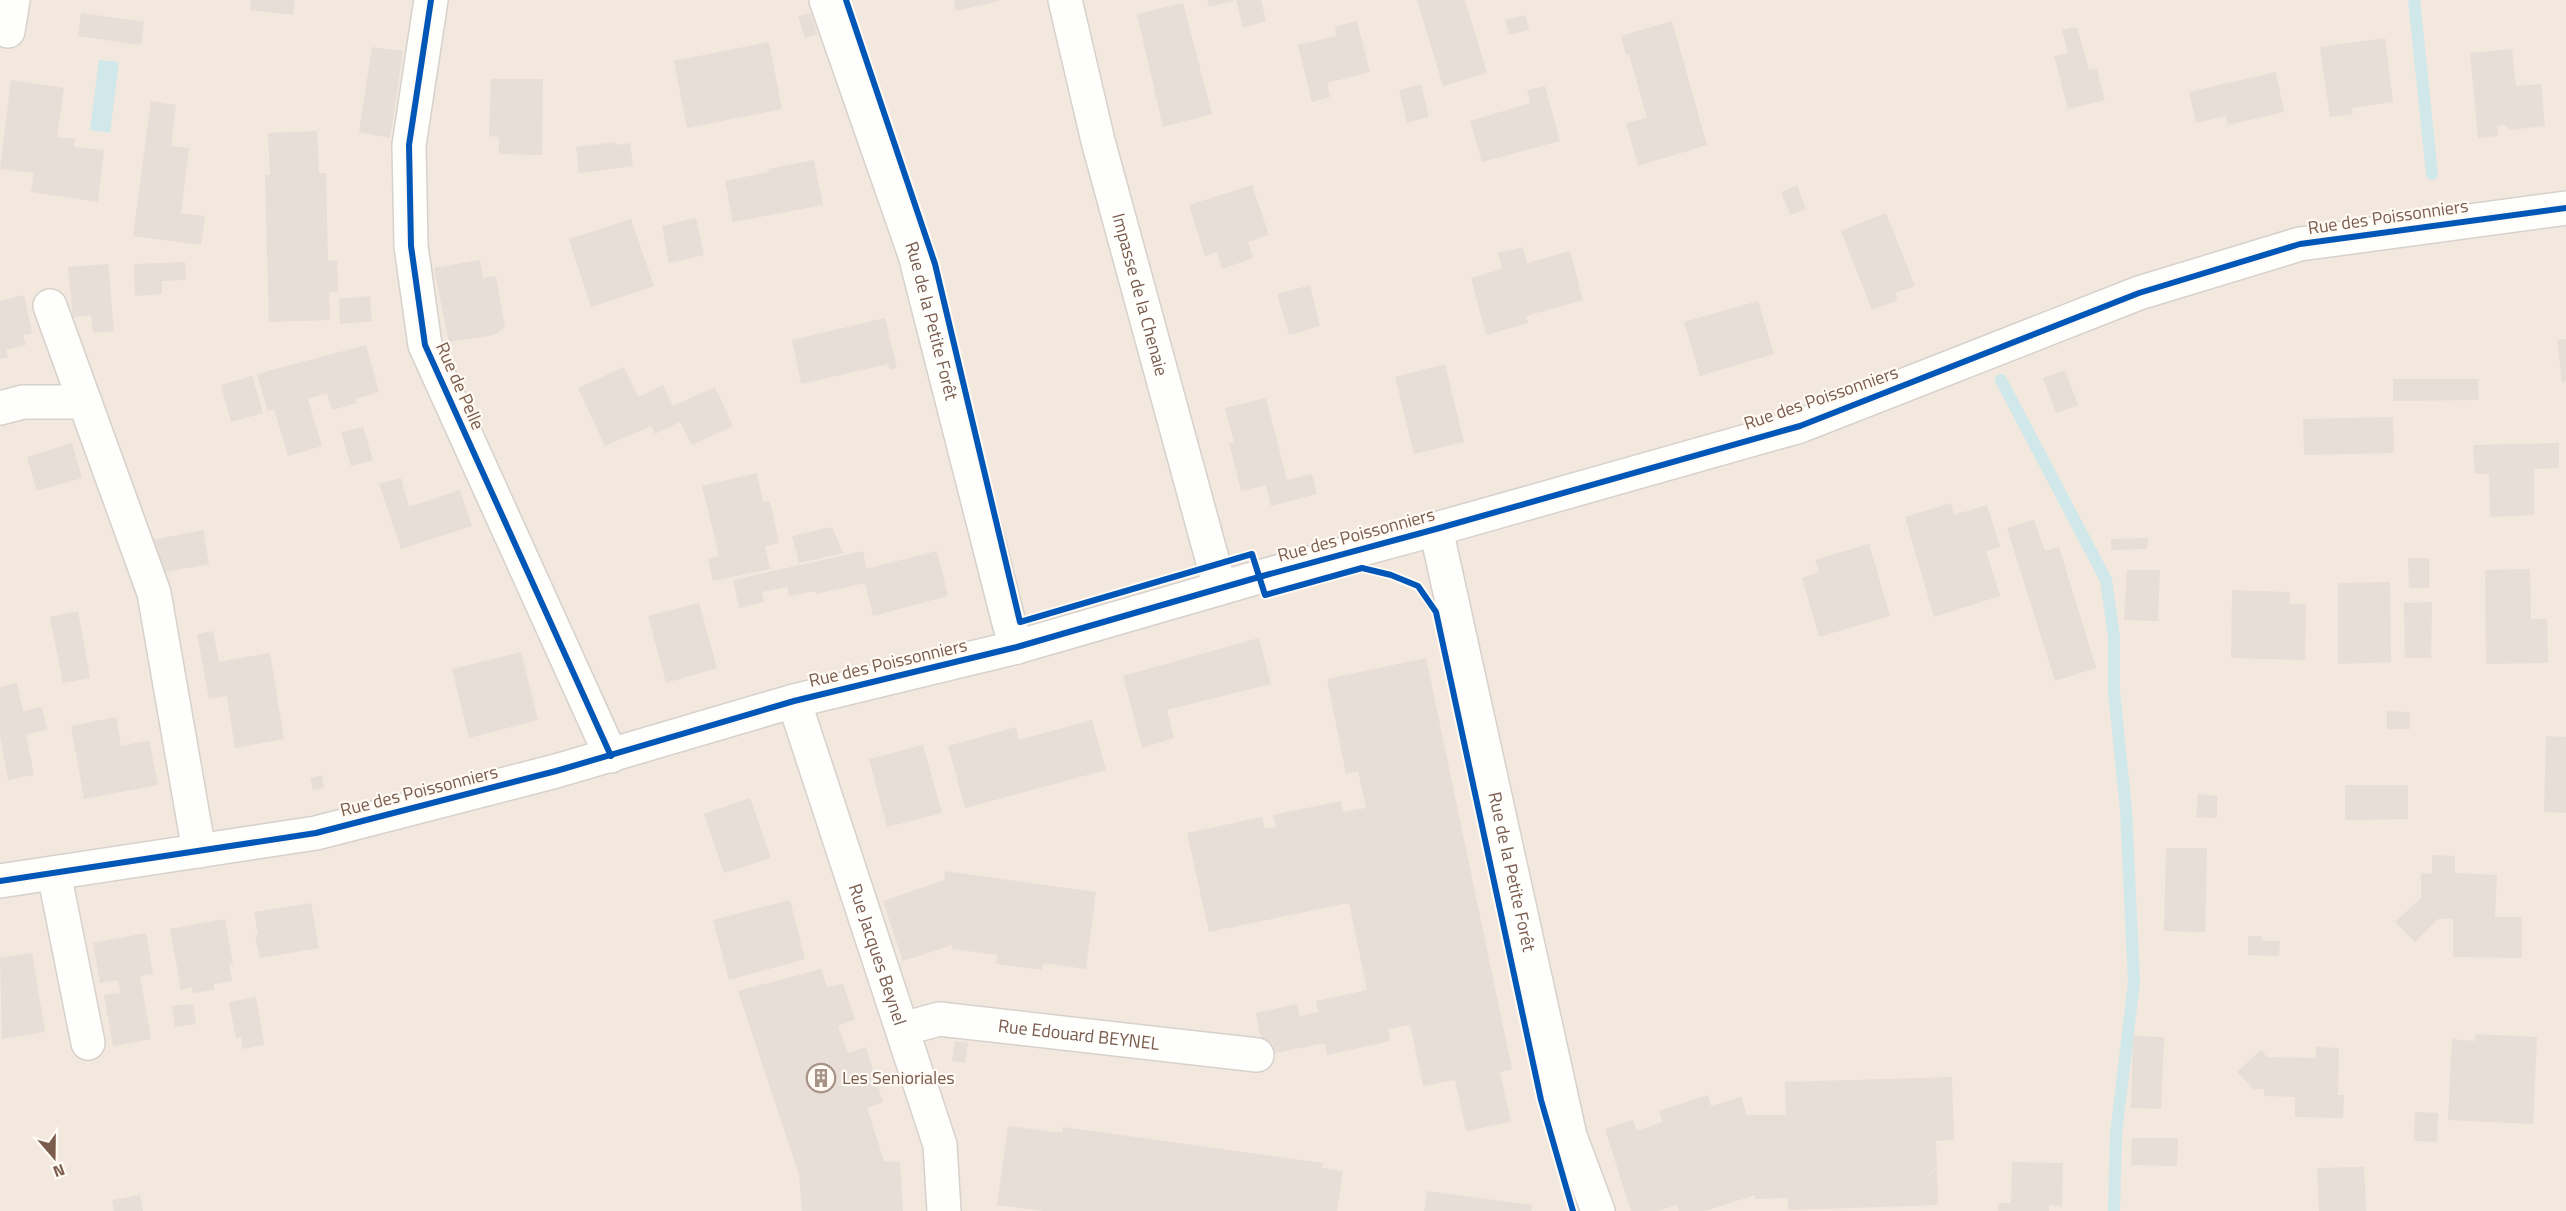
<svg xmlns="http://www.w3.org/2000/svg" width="2566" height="1211" font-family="'Titillium Web',sans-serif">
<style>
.residential{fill:#f2e8de}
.water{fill:#d0e8ea}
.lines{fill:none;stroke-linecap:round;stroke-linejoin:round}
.stream{stroke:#d0e8ea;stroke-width:12}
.building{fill:#e6ded7}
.minor-casing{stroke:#d7d1cb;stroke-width:36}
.minor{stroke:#fefefd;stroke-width:33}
.cycleway-casing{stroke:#fffaf3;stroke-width:10}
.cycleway{stroke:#0057b8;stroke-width:6}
.labels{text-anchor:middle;stroke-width:4.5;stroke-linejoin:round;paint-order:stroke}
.street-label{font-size:18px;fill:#7a5c4d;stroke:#fffaf3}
.poi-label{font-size:18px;fill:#7a5c4d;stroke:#fffaf3;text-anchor:start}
</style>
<rect width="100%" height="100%" fill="#f9f5f0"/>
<!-- residential -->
<rect class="residential" x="0" y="0" width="2566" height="1211"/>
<!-- water -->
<path class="water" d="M 99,60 L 119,62 L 110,133 L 90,130 Z"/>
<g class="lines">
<!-- stream -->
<g class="stream">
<path d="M 2414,0 L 2432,174"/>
<path d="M 2001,380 L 2106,580 L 2114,637 L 2114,691 L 2126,810 L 2134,982 L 2116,1134 L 2114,1211"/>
</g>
</g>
<!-- building -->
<g class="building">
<path d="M 251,0 L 295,0 L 293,15 L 250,10 Z"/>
<path d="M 954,0 L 999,0 L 999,1 L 956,11 Z"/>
<path d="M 1207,0 L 1234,0 L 1234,1 L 1209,7 Z"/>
<path d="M 1236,0 L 1261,0 L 1266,21 L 1243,28 Z"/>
<path d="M 1417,0 L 1465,0 L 1487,73 L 1443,86 Z"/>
<path d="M 1183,3 L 1212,114 L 1163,127 L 1137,14 Z"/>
<path d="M 81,13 L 144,22 L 141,45 L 78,36 Z"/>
<path d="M 811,13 L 817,34 L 805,38 L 798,16 Z"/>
<path d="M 1526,15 L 1529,30 L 1509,35 L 1505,20 Z"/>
<path d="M 1357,21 L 1370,72 L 1327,83 L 1330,97 L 1312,102 L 1298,45 L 1337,36 L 1335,27 Z"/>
<path d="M 1672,21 L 1707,145 L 1638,166 L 1626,123 L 1647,118 L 1629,54 L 1626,55 L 1621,36 Z"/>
<path d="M 2077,27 L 2089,70 L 2097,69 L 2105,100 L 2068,109 L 2054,56 L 2068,53 L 2062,30 Z"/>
<path d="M 2385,38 L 2393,102 L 2352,108 L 2353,114 L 2330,117 L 2320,47 Z"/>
<path d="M 769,42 L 782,109 L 687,128 L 674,61 Z"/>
<path d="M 372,47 L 403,51 L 390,138 L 359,132 Z"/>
<path d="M 2512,49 L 2516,86 L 2541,84 L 2545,126 L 2510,130 L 2505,125 L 2497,126 L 2498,136 L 2478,138 L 2470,53 Z"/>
<path d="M 2276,72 L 2284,112 L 2228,125 L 2226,116 L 2196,123 L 2189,92 Z"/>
<path d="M 491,79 L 543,79 L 542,155 L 499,154 L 499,137 L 489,136 Z"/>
<path d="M 11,80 L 64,88 L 57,137 L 75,139 L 74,147 L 104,150 L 98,202 L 31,192 L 34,173 L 0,169 Z"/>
<path d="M 1421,84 L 1429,117 L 1407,123 L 1399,90 Z"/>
<path d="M 1545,86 L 1560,141 L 1482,162 L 1470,121 L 1530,103 L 1527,90 Z"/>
<path d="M 151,101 L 176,105 L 171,146 L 189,148 L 181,213 L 205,216 L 201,245 L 133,236 Z"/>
<path d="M 317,131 L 319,173 L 326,173 L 328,261 L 337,260 L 338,292 L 329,292 L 330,320 L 269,322 L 265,175 L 270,175 L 268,133 Z"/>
<path d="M 616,142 L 617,145 L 630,143 L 633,166 L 579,173 L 576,147 Z"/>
<path d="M 814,160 L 823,205 L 733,222 L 725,181 L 769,172 L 768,169 Z"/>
<path d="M 1252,185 L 1269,235 L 1248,242 L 1253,258 L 1222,269 L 1217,252 L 1205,256 L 1189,205 Z"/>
<path d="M 1797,185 L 1806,209 L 1790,215 L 1781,192 Z"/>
<path d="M 1886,213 L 1915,286 L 1895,293 L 1898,300 L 1872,310 L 1841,231 Z"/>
<path d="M 696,218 L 704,255 L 669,263 L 662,226 Z"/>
<path d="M 631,219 L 654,286 L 591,307 L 569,239 Z"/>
<path d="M 1523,247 L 1527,263 L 1570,251 L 1583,300 L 1526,316 L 1528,323 L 1486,335 L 1471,278 L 1502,269 L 1498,253 Z"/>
<path d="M 480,260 L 483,278 L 496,276 L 505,327 L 494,335 L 449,342 L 434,268 Z"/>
<path d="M 185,262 L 186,280 L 162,281 L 162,294 L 135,296 L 134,264 Z"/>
<path d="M 108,264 L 114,331 L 93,333 L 91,315 L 73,317 L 68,267 Z"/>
<path d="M 1310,285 L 1320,326 L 1289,335 L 1277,294 Z"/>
<path d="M 24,295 L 32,333 L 23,335 L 26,345 L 6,350 L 8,357 L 0,359 L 0,301 Z"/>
<path d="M 370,296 L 372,321 L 340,324 L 339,299 Z"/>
<path d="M 1758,301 L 1774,354 L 1700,376 L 1684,322 Z"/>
<path d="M 885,318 L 897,368 L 890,370 L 888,364 L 801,384 L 792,340 Z"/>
<path d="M 2566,339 L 2566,381 L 2562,382 L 2557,340 Z"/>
<path d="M 366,345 L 379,392 L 356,399 L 357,403 L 332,410 L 327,393 L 308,399 L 322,446 L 288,456 L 274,409 L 268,411 L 257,374 Z"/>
<path d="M 1445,364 L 1464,442 L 1414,454 L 1395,377 Z"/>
<path d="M 624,367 L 638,397 L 663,385 L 673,406 L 715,387 L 733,426 L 692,445 L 680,422 L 655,434 L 651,426 L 605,446 L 578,388 Z"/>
<path d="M 2065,370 L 2078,405 L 2056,413 L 2043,378 Z"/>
<path d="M 252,376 L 263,413 L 231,422 L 221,385 Z"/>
<path d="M 2393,379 L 2478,379 L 2479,400 L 2393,401 Z"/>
<path d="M 1266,398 L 1287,480 L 1312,474 L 1317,494 L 1271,506 L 1266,485 L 1241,491 L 1229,443 L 1234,442 L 1225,408 Z"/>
<path d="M 2393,417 L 2394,453 L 2304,455 L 2303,419 Z"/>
<path d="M 363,427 L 373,460 L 351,466 L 341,432 Z"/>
<path d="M 72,443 L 82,478 L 37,491 L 27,457 Z"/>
<path d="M 2559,443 L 2559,468 L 2534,469 L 2534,515 L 2490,517 L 2489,474 L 2475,474 L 2473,445 Z"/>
<path d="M 757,473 L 763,502 L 770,501 L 779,543 L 765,546 L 770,569 L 713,581 L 708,559 L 719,556 L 702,486 Z"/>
<path d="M 401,478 L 409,507 L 460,490 L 472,526 L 401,549 L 379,484 Z"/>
<path d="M 1951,503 L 1954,515 L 1987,505 L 2000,547 L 1986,551 L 2000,596 L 1934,617 L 1905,517 Z"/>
<path d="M 2034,520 L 2045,551 L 2059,547 L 2096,668 L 2055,681 L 2007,528 Z"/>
<path d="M 832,527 L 843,553 L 799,563 L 792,536 Z"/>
<path d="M 203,530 L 209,564 L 159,573 L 153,540 Z"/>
<path d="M 2148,538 L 2147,549 L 2111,550 L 2111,539 Z"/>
<path d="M 1869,544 L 1890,616 L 1819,637 L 1802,578 L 1819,572 L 1815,560 Z"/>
<path d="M 863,551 L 866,568 L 861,570 L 937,551 L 948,596 L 873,616 L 865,583 L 816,594 L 816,591 L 789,596 L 787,587 L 762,592 L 764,602 L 739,608 L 733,580 Z"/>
<path d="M 2408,558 L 2429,558 L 2429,588 L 2409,588 Z"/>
<path d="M 2530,569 L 2531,619 L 2547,619 L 2548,663 L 2486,664 L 2485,570 Z"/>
<path d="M 2127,570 L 2160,570 L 2158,621 L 2124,620 Z"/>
<path d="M 2390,582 L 2391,662 L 2338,664 L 2338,583 Z"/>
<path d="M 2232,590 L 2290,592 L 2289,604 L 2306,604 L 2305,660 L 2231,658 Z"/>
<path d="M 2432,602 L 2431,658 L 2405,658 L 2404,603 Z"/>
<path d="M 699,603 L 717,668 L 666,683 L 648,616 Z"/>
<path d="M 78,611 L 90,678 L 63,683 L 50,617 Z"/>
<path d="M 213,631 L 219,662 L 270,653 L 284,739 L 235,748 L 227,696 L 209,699 L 197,634 Z"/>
<path d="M 1259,638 L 1271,684 L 1167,710 L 1174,738 L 1142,748 L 1123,676 Z"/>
<path d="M 521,652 L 538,720 L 469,738 L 452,669 Z"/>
<path d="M 1426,658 L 1512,1069 L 1500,1072 L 1511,1122 L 1466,1131 L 1455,1080 L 1423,1086 L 1410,1025 L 1388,1029 L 1390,1041 L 1327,1055 L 1325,1043 L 1275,1053 L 1272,1042 L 1262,1045 L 1256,1013 L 1297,1004 L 1300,1016 L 1318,1012 L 1316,1001 L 1367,990 L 1349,903 L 1209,932 L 1187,833 L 1262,817 L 1265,829 L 1276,827 L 1273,815 L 1341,801 L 1343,812 L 1366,808 L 1358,771 L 1346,774 L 1327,679 Z"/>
<path d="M 17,683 L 23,711 L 42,707 L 47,730 L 26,734 L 34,775 L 8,780 L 0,736 L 0,687 Z"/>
<path d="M 2387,711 L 2410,712 L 2410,729 L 2387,729 Z"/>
<path d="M 116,717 L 121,746 L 149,740 L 158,785 L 84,799 L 71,726 Z"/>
<path d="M 1092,720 L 1106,770 L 965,808 L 948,746 L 1016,727 L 1019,740 Z"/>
<path d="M 2546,736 L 2566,737 L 2566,813 L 2544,812 Z"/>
<path d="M 923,745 L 942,813 L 887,827 L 869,759 Z"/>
<path d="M 322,775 L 324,788 L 313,790 L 310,778 Z"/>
<path d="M 2345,785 L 2408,785 L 2408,819 L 2345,820 Z"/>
<path d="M 2198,794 L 2217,796 L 2217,818 L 2196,817 Z"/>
<path d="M 750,798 L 771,858 L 724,873 L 704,814 Z"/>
<path d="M 2166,848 L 2207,848 L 2205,932 L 2164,931 Z"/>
<path d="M 2432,855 L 2455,856 L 2455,873 L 2497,875 L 2495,917 L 2522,917 L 2522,958 L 2453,957 L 2453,919 L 2438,919 L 2415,942 L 2395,922 L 2421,898 L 2421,873 L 2432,874 Z"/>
<path d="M 944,871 L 1096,892 L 1086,969 L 1043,963 L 1042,970 L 996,964 L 997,955 L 952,949 L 952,945 L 903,961 L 883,901 L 945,880 Z"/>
<path d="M 790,900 L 805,959 L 729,980 L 713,920 Z"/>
<path d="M 311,903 L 319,948 L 260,958 L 255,935 L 258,934 L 254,912 Z"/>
<path d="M 225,919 L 233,964 L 229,964 L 232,981 L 214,984 L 214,990 L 193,993 L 192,987 L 181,990 L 170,929 Z"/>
<path d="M 146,933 L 153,974 L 140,976 L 151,1039 L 113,1046 L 104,995 L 121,993 L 118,980 L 100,983 L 93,943 Z"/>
<path d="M 2248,936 L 2262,936 L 2262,941 L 2280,941 L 2279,956 L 2248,955 Z"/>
<path d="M 32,953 L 45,1032 L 2,1039 L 0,958 Z"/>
<path d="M 821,969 L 827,987 L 843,984 L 855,1019 L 838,1026 L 848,1053 L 866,1047 L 883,1102 L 867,1108 L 884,1161 L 900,1162 L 903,1211 L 802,1211 L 799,1175 L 738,991 Z"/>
<path d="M 256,997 L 264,1045 L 243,1049 L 241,1037 L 236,1038 L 229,1002 Z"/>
<path d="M 193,1004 L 196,1024 L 175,1027 L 172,1006 Z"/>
<path d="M 2475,1034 L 2537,1037 L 2533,1124 L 2448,1120 L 2452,1039 L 2475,1041 Z"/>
<path d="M 2133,1036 L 2164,1037 L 2161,1109 L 2131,1108 Z"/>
<path d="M 955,1041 L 968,1043 L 965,1063 L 952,1061 Z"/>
<path d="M 2316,1047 L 2339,1048 L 2338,1095 L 2344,1095 L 2343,1118 L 2295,1117 L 2295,1097 L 2264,1096 L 2264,1089 L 2253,1089 L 2237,1072 L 2261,1050 L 2267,1057 L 2316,1058 Z"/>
<path d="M 1952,1077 L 1954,1140 L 1936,1141 L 1937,1167 L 1924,1180 L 1937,1169 L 1938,1205 L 1788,1210 L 1788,1198 L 1755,1199 L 1755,1195 L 1705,1211 L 1679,1211 L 1677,1205 L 1658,1211 L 1631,1211 L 1605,1129 L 1633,1120 L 1637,1131 L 1662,1122 L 1659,1111 L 1708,1095 L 1711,1106 L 1741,1097 L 1747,1115 L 1786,1115 L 1785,1082 Z"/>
<path d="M 2415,1112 L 2438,1113 L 2437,1142 L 2414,1141 Z"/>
<path d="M 1008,1126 L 1062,1133 L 1063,1127 L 1323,1163 L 1322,1168 L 1343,1171 L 1337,1211 L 1044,1211 L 997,1205 Z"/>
<path d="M 2132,1138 L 2178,1138 L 2177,1166 L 2131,1165 Z"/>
<path d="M 2012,1162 L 2063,1163 L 2062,1206 L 2049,1205 L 2049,1211 L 1998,1211 L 1998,1203 L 2011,1203 Z"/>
<path d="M 2364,1167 L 2366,1211 L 2319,1211 L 2317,1168 Z"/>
<path d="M 1427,1191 L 1532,1205 L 1531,1211 L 1424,1211 Z"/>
<path d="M 140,1195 L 143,1211 L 114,1211 L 112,1200 Z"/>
</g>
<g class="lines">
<!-- minor casing -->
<g class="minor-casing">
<g id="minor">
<path d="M 431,0 L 409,145 L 411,246 L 425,345 L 611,756"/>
<path id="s1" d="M 826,0 L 915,255 L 1009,623 L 1017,647"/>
<path id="s2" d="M 1065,0 L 1098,141 L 1220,588"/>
<path d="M 8,31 L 13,0"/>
<path d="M 50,306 L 154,593 L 199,851"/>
<path d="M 0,408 L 23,402 L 85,402"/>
<path id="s3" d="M 1436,529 L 1570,1136 L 1598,1211"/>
<path id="s4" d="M 794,701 L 940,1145 L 944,1211"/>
<path d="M 54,873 L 88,1043"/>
<path d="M 0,881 L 316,833 L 556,771 L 794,701 L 1017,647 L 1259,577 L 1436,529 L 1800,426 L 2139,293 L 2300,244 L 2566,208"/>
<path id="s5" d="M 903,1029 L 939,1019 L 1257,1055"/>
</g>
</g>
<!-- minor -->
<use href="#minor" class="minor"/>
<!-- cycleway casing -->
<g class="cycleway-casing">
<g id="cycleway">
<path d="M 431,0 L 409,145 L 411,246 L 425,345 L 611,756"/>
<path d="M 846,0 L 935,264 L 1020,622 L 1252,554 L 1265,595 L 1362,568 L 1391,575 L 1418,586 L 1436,612 L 1541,1100 L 1573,1211"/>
<path d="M 0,881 L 316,833 L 556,771 L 794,701 L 1017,647 L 1259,577 L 1436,529 L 1800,426 L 2139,293 L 2300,244 L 2566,208"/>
</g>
</g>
<!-- cycleway -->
<use href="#cycleway" class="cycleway"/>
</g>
<!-- icons -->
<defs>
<g id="building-ring" transform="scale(1.5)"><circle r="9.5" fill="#fffaf3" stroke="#a69286" stroke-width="1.5"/><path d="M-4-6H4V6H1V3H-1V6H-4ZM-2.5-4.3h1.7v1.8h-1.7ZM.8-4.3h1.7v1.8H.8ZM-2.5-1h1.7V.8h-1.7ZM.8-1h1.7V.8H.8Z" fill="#a69286"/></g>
</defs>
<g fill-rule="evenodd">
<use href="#building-ring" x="821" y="1078"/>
</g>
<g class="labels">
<!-- street labels -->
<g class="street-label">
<text transform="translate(2388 217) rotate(-8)" y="6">Rue des Poissonniers</text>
<text dy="6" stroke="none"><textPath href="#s2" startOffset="304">Impasse de la Chenaie</textPath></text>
<text dy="6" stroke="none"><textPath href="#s1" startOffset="338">Rue de la Petite Forêt</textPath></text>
<text transform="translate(460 386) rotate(66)" y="6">Rue de Pelle</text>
<text transform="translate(1821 398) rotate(-19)" y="6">Rue des Poissonniers</text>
<text transform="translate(1356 535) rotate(-15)" y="6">Rue des Poissonniers</text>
<text transform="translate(888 663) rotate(-13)" y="6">Rue des Poissonniers</text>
<text transform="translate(419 791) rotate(-14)" y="6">Rue des Poissonniers</text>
<text dy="6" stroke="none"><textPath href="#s3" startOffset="351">Rue de la Petite Forêt</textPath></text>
<text dy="6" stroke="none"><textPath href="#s4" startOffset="267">Rue Jacques Beynel</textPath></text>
<text dy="6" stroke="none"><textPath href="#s5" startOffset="178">Rue Edouard BEYNEL</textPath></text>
</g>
<!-- poi labels -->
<g class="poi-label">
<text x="842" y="1084">Les Senioriales</text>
</g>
</g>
<!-- north arrow -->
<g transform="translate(54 1157) rotate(160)" stroke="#fffaf3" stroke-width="4.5" paint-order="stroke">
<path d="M0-4.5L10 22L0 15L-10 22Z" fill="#7a5c4d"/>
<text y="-9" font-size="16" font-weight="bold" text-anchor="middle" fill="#7a5c4d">N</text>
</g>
</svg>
